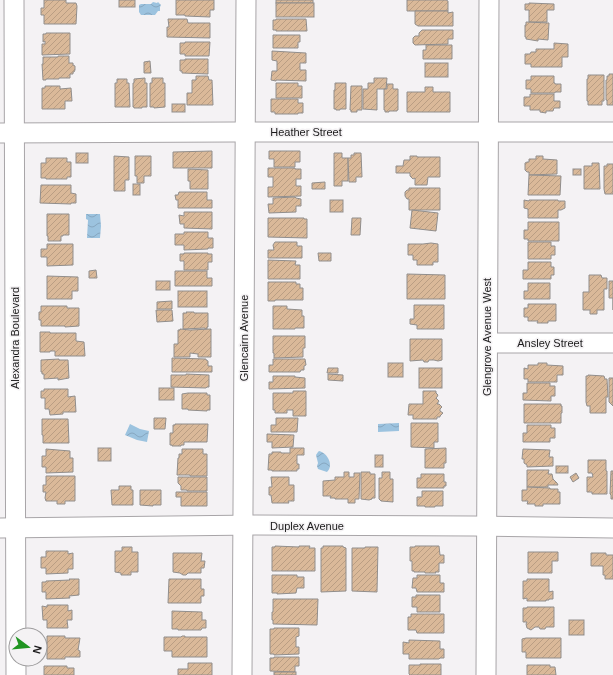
<svg xmlns="http://www.w3.org/2000/svg" width="613" height="675" font-family="Arial,sans-serif">
<style>
.water{fill:url(#water-waves)}
.building{fill:url(#building-hatch);stroke:#918e8c}
.lines{fill:none;stroke-linecap:round;stroke-linejoin:round}
.minor-casing{stroke:#a8a5a8;stroke-width:21}
.minor{stroke:#fff;stroke-width:19}
.labels{text-anchor:middle;stroke-width:3;stroke-linejoin:round;paint-order:stroke}
.street-label{font-size:11px;fill:#1b1a1b;stroke:#f4f2f4}
</style>
<defs>
<pattern id="water-waves" width="16" height="10" patternUnits="userSpaceOnUse"><rect width="16" height="10" fill="#9cc3df"/><path d="M0 5q4-4 8 0t8 0" fill="none" stroke="#86a7bf"/></pattern>
<pattern id="building-hatch" width="6" height="6" patternUnits="userSpaceOnUse"><rect width="6" height="6" fill="#dab999"/><path d="M-1 1l2-2M0 6l6-6M5 7l2-2" fill="none" stroke="#ba9e83"/></pattern>
</defs>
<rect width="100%" height="100%" fill="#f4f2f4"/>
<!-- water -->
<g class="water">
<path d="M 153,2 L 157,3 L 158,2 L 161,5 L 160,7 L 160,11 L 158,11 L 155,15 L 141,15 L 139,12 L 139,5 L 141,4 L 151,4 Z"/>
<path d="M 86,214 L 100,214 L 101,226 L 100,238 L 87,238 L 88,220 L 86,219 Z"/>
<path d="M 399,423 L 399,431 L 378,432 L 378,424 Z"/>
<path d="M 130,424 L 140,429 L 149,431 L 147,442 L 137,440 L 125,435 Z"/>
<path d="M 319,451 C 328,453 334,466 327,472 L 318,469 L 317,466 L 318,463 L 316,455 L 318,452 Z"/>
</g>
<!-- building -->
<g class="building">
<path d="M 44,0 L 66,0 L 66,3 L 76,3 L 77,6 L 76,24 L 44,24 L 44,15 L 41,15 L 41,8 L 44,8 Z"/>
<rect x="119" y="0" width="16" height="7"/>
<path d="M 176,0 L 214,0 L 214,10 L 210,10 L 210,17 L 185,16 L 185,15 L 176,15 Z"/>
<rect x="276" y="0" width="37" height="3"/>
<path d="M 407,0 L 446,0 L 448,1 L 448,11 L 407,11 Z"/>
<rect x="276" y="3" width="38" height="14"/>
<path d="M 529,3 L 554,4 L 554,10 L 547,10 L 547,22 L 529,22 L 529,10 L 525,10 L 525,4 L 529,4 Z"/>
<path d="M 415,11 L 448,11 L 448,13 L 453,12 L 453,26 L 418,26 L 415,24 Z"/>
<path d="M 168,19 L 187,19 L 188,23 L 210,23 L 210,38 L 167,37 L 167,27 L 169,27 Z"/>
<path d="M 276,19 L 306,19 L 307,31 L 276,31 L 276,30 L 273,30 L 273,20 L 276,20 Z"/>
<path d="M 526,22 L 549,23 L 548,40 L 538,39 L 538,41 L 526,39 L 526,37 L 525,37 L 525,25 L 526,25 Z"/>
<path d="M 422,30 L 453,30 L 453,39 L 448,39 L 448,44 L 415,45 L 413,43 L 413,38 L 415,36 L 419,36 L 419,33 Z"/>
<path d="M 46,33 L 70,33 L 70,54 L 42,55 L 42,44 L 45,44 L 45,41 L 43,42 L 43,34 L 46,34 Z"/>
<path d="M 273,35 L 300,35 L 300,42 L 298,42 L 298,48 L 273,48 Z"/>
<path d="M 185,42 L 210,42 L 209,56 L 185,56 L 185,54 L 180,54 L 180,43 L 185,43 Z"/>
<path d="M 554,43 L 568,44 L 568,57 L 562,57 L 562,67 L 531,67 L 531,64 L 525,64 L 525,54 L 530,54 L 531,52 L 536,52 L 536,49 L 554,49 Z"/>
<path d="M 426,45 L 452,45 L 452,59 L 423,59 L 423,50 L 426,50 Z"/>
<path d="M 272,51 L 306,53 L 306,63 L 300,63 L 300,70 L 306,70 L 306,81 L 276,80 L 276,81 L 271,80 L 272,71 L 277,71 L 277,61 L 272,60 Z"/>
<path d="M 58,56 L 69,56 L 69,63 L 73,63 L 73,65 L 75,66 L 75,70 L 74,72 L 73,72 L 73,74 L 70,74 L 70,78 L 59,78 L 59,79 L 46,79 L 46,80 L 43,80 L 42,64 L 43,64 L 43,57 L 58,57 Z"/>
<path d="M 185,59 L 208,59 L 208,74 L 182,73 L 182,71 L 180,71 L 180,60 L 185,60 Z"/>
<path d="M 150,61 L 151,73 L 144,73 L 144,62 Z"/>
<rect x="425" y="63" width="23" height="14"/>
<path d="M 609,74 L 613,74 L 613,105 L 607,105 L 607,100 L 606,100 L 606,80 L 607,80 L 607,76 L 609,76 Z"/>
<path d="M 588,75 L 604,75 L 604,101 L 602,101 L 602,105 L 588,105 L 588,101 L 587,101 L 587,79 L 588,79 Z"/>
<path d="M 196,76 L 208,76 L 209,80 L 212,80 L 213,105 L 187,105 L 187,93 L 192,93 L 192,80 L 196,80 Z"/>
<path d="M 531,76 L 554,76 L 554,83 L 555,83 L 555,84 L 561,84 L 561,92 L 555,92 L 555,93 L 531,93 L 531,89 L 526,89 L 526,80 L 531,80 Z"/>
<path d="M 145,78 L 145,83 L 147,83 L 147,107 L 142,107 L 142,108 L 134,108 L 134,107 L 133,107 L 133,83 L 134,83 L 134,79 Z"/>
<path d="M 152,78 L 163,78 L 163,83 L 165,83 L 165,107 L 154,108 L 154,107 L 150,107 L 150,83 L 152,83 Z"/>
<path d="M 374,78 L 387,78 L 386,89 L 377,89 L 377,110 L 363,109 L 363,89 L 368,89 L 368,83 L 374,83 Z"/>
<path d="M 117,79 L 127,79 L 127,83 L 129,83 L 130,107 L 115,107 L 115,83 L 117,83 Z"/>
<path d="M 276,83 L 298,83 L 298,86 L 302,86 L 302,98 L 276,98 Z"/>
<path d="M 335,83 L 346,83 L 346,109 L 340,109 L 340,110 L 336,110 L 336,109 L 334,109 L 334,90 L 335,90 Z"/>
<path d="M 387,84 L 393,84 L 393,89 L 398,89 L 398,110 L 397,110 L 397,111 L 389,111 L 389,112 L 385,112 L 385,110 L 384,110 L 384,89 L 387,89 Z"/>
<path d="M 45,86 L 60,86 L 60,89 L 71,88 L 72,101 L 65,101 L 65,109 L 42,109 L 42,88 L 45,88 Z"/>
<path d="M 351,86 L 362,86 L 362,110 L 357,110 L 357,112 L 351,112 L 351,110 L 350,110 Z"/>
<path d="M 425,87 L 433,87 L 433,92 L 450,92 L 450,112 L 407,112 L 407,92 L 425,92 Z"/>
<path d="M 530,94 L 554,94 L 554,101 L 560,101 L 560,108 L 554,108 L 553,111 L 546,111 L 546,113 L 540,112 L 540,110 L 530,110 L 530,106 L 524,106 L 524,97 L 530,97 Z"/>
<path d="M 271,99 L 298,99 L 298,103 L 303,103 L 303,113 L 298,113 L 298,114 L 275,114 L 275,112 L 271,112 Z"/>
<rect x="172" y="104" width="13" height="8"/>
<path d="M 212,151 L 212,168 L 173,168 L 173,152 Z"/>
<path d="M 269,151 L 300,151 L 300,162 L 295,162 L 295,167 L 274,167 L 274,159 L 269,159 Z"/>
<rect x="76" y="153" width="12" height="10"/>
<path d="M 334,153 L 342,153 L 342,158 L 348,158 L 348,181 L 342,181 L 342,186 L 334,186 Z"/>
<path d="M 354,153 L 361,153 L 362,177 L 356,177 L 356,182 L 349,182 L 348,158 L 351,158 L 351,155 L 354,155 Z"/>
<path d="M 114,156 L 129,157 L 129,180 L 125,180 L 125,191 L 114,191 Z"/>
<path d="M 135,156 L 151,156 L 151,176 L 144,176 L 144,183 L 137,183 L 137,176 L 135,176 Z"/>
<path d="M 410,156 L 417,156 L 417,157 L 440,157 L 440,177 L 428,177 L 427,185 L 415,185 L 415,178 L 413,179 L 410,176 L 410,173 L 396,173 L 396,166 L 403,166 L 404,160 L 410,160 Z"/>
<path d="M 536,156 L 543,156 L 543,159 L 557,160 L 557,174 L 529,175 L 529,172 L 527,172 L 525,170 L 525,163 L 527,162 L 529,162 L 529,159 L 536,159 Z"/>
<path d="M 46,158 L 67,158 L 67,162 L 71,162 L 71,177 L 67,177 L 67,179 L 46,179 L 46,178 L 41,178 L 41,163 L 46,163 Z"/>
<path d="M 592,163 L 599,163 L 600,189 L 584,189 L 584,166 L 592,166 Z"/>
<path d="M 607,164 L 613,164 L 613,194 L 605,194 L 604,189 L 604,166 L 607,166 Z"/>
<path d="M 268,168 L 295,168 L 295,169 L 301,169 L 301,179 L 296,179 L 296,186 L 301,186 L 301,196 L 268,197 L 268,187 L 273,187 L 273,177 L 268,177 Z"/>
<path d="M 188,169 L 208,170 L 208,189 L 190,189 L 190,181 L 188,181 Z"/>
<rect x="573" y="169" width="8" height="6"/>
<path d="M 529,175 L 561,176 L 560,195 L 528,195 Z"/>
<path d="M 325,182 L 325,189 L 312,189 L 312,183 Z"/>
<rect x="133" y="184" width="7" height="11"/>
<path d="M 41,185 L 71,185 L 71,193 L 76,194 L 76,203 L 71,203 L 71,204 L 40,203 Z"/>
<path d="M 409,188 L 440,188 L 440,210 L 409,210 L 409,199 L 407,199 L 405,196 L 405,192 L 407,190 L 409,190 Z"/>
<path d="M 179,192 L 207,192 L 207,200 L 212,200 L 212,208 L 178,208 L 178,200 L 176,200 L 175,195 L 178,195 Z"/>
<path d="M 295,197 L 296,198 L 301,199 L 301,206 L 296,206 L 296,212 L 269,213 L 268,204 L 273,204 L 273,198 Z"/>
<rect x="330" y="200" width="13" height="12"/>
<path d="M 524,200 L 529,201 L 529,200 L 558,200 L 558,201 L 565,201 L 565,208 L 561,210 L 558,210 L 558,218 L 528,218 L 528,209 L 524,208 Z"/>
<path d="M 412,210 L 438,213 L 436,231 L 410,228 Z"/>
<path d="M 184,212 L 212,212 L 212,229 L 184,228 L 184,224 L 180,224 L 179,215 L 184,216 Z"/>
<path d="M 47,214 L 69,214 L 69,235 L 63,235 L 63,236 L 61,236 L 61,241 L 48,241 L 48,236 L 47,236 Z"/>
<path d="M 268,218 L 304,218 L 304,219 L 307,219 L 307,238 L 268,237 Z"/>
<path d="M 352,218 L 361,218 L 360,235 L 351,235 Z"/>
<path d="M 528,222 L 559,222 L 559,241 L 528,241 L 528,239 L 524,239 L 524,230 L 528,230 Z"/>
<path d="M 184,232 L 208,232 L 208,238 L 213,238 L 213,248 L 208,248 L 208,249 L 184,250 L 184,245 L 175,245 L 175,234 L 184,234 Z"/>
<path d="M 275,242 L 297,242 L 297,246 L 302,246 L 302,258 L 268,258 L 268,250 L 274,250 L 273,245 Z"/>
<path d="M 528,242 L 551,242 L 551,246 L 555,246 L 555,255 L 551,255 L 551,259 L 528,259 Z"/>
<path d="M 431,243 L 438,244 L 438,262 L 433,262 L 433,265 L 417,265 L 417,260 L 413,260 L 413,255 L 408,255 L 408,244 L 423,244 Z"/>
<path d="M 47,244 L 73,244 L 73,265 L 47,266 L 47,257 L 41,257 L 41,249 L 47,249 Z"/>
<path d="M 184,253 L 208,253 L 208,254 L 212,254 L 212,262 L 208,262 L 208,270 L 184,270 L 184,261 L 180,261 L 180,254 L 184,254 Z"/>
<path d="M 318,253 L 331,253 L 331,261 L 319,261 Z"/>
<path d="M 268,260 L 296,261 L 295,265 L 300,265 L 300,279 L 268,279 Z"/>
<path d="M 528,262 L 551,262 L 551,267 L 554,267 L 554,275 L 551,275 L 551,279 L 523,279 L 523,270 L 528,270 Z"/>
<path d="M 96,270 L 97,278 L 89,278 L 89,271 Z"/>
<path d="M 175,271 L 207,271 L 207,278 L 212,278 L 212,286 L 175,286 Z"/>
<path d="M 407,274 L 445,275 L 445,299 L 407,299 Z"/>
<path d="M 589,275 L 601,275 L 602,278 L 607,278 L 607,289 L 604,289 L 604,310 L 597,310 L 597,314 L 590,314 L 590,310 L 583,310 L 583,292 L 589,292 Z"/>
<path d="M 47,276 L 78,277 L 78,291 L 72,291 L 72,299 L 47,299 Z"/>
<rect x="156" y="281" width="14" height="9"/>
<path d="M 609,281 L 613,281 L 613,310 L 613,298 L 609,298 Z"/>
<path d="M 268,282 L 296,282 L 296,284 L 300,284 L 300,288 L 303,288 L 303,300 L 275,300 L 275,301 L 268,301 Z"/>
<path d="M 528,283 L 550,283 L 550,299 L 524,299 L 524,291 L 528,291 Z"/>
<rect x="178" y="291" width="29" height="16"/>
<path d="M 172,301 L 172,309 L 157,309 L 157,302 Z"/>
<path d="M 528,304 L 556,304 L 556,321 L 548,321 L 548,323 L 537,323 L 538,321 L 528,321 L 528,317 L 524,317 L 524,308 L 528,308 Z"/>
<path d="M 414,305 L 444,305 L 444,329 L 417,329 L 417,325 L 410,324 L 410,319 L 414,319 Z"/>
<path d="M 41,306 L 67,306 L 67,308 L 79,308 L 79,326 L 65,327 L 65,326 L 41,326 L 41,320 L 39,320 L 39,312 L 41,312 Z"/>
<path d="M 273,306 L 287,306 L 287,309 L 302,310 L 302,316 L 304,316 L 304,328 L 295,328 L 295,329 L 273,329 Z"/>
<path d="M 156,310 L 172,310 L 173,321 L 157,322 Z"/>
<path d="M 186,312 L 194,312 L 194,313 L 208,313 L 208,327 L 207,327 L 207,329 L 205,329 L 205,328 L 183,329 L 183,313 L 187,313 Z"/>
<path d="M 180,329 L 190,330 L 211,329 L 211,357 L 198,357 L 198,354 L 190,353 L 190,357 L 174,357 L 174,344 L 178,344 L 178,330 L 180,330 Z"/>
<path d="M 40,332 L 50,332 L 50,333 L 76,333 L 76,341 L 84,342 L 85,356 L 55,356 L 55,351 L 50,351 L 50,352 L 40,352 Z"/>
<path d="M 273,336 L 305,336 L 305,348 L 303,348 L 303,357 L 274,358 L 274,353 L 273,353 Z"/>
<path d="M 410,339 L 442,339 L 442,360 L 438,361 L 434,360 L 429,360 L 428,362 L 424,362 L 423,360 L 410,361 Z"/>
<path d="M 172,358 L 206,359 L 206,360 L 208,361 L 208,366 L 212,366 L 212,372 L 172,372 Z"/>
<path d="M 59,359 L 59,360 L 68,360 L 69,378 L 58,380 L 58,378 L 44,379 L 44,374 L 42,374 L 42,372 L 41,372 L 41,360 Z"/>
<path d="M 273,359 L 305,359 L 306,365 L 304,366 L 304,370 L 301,370 L 300,372 L 269,372 L 269,365 L 273,365 Z"/>
<rect x="388" y="363" width="15" height="14"/>
<path d="M 538,363 L 547,363 L 547,365 L 563,366 L 563,375 L 557,375 L 557,382 L 528,382 L 528,379 L 524,379 L 524,368 L 528,369 L 528,365 L 538,365 Z"/>
<path d="M 328,368 L 338,368 L 338,373 L 327,373 Z"/>
<rect x="419" y="368" width="23" height="20"/>
<path d="M 186,374 L 209,375 L 209,387 L 207,387 L 206,388 L 171,387 L 171,375 L 186,375 Z"/>
<path d="M 328,374 L 343,375 L 343,381 L 328,380 Z"/>
<path d="M 588,375 L 604,376 L 605,379 L 607,379 L 608,397 L 606,397 L 606,413 L 590,413 L 590,406 L 587,406 L 586,402 L 586,376 L 588,376 Z"/>
<path d="M 273,376 L 295,376 L 295,377 L 305,378 L 305,388 L 269,389 L 269,382 L 273,382 Z"/>
<path d="M 609,378 L 613,378 L 613,406 L 609,402 Z"/>
<path d="M 527,383 L 550,383 L 550,386 L 555,386 L 555,396 L 551,396 L 551,401 L 523,400 L 523,393 L 527,393 Z"/>
<rect x="159" y="388" width="15" height="12"/>
<path d="M 44,389 L 68,389 L 68,397 L 75,396 L 76,412 L 63,412 L 63,414 L 50,415 L 49,409 L 45,409 L 45,398 L 41,398 L 41,391 L 44,391 Z"/>
<path d="M 293,391 L 306,391 L 306,416 L 293,416 L 293,410 L 287,410 L 287,413 L 275,413 L 275,410 L 273,410 L 273,393 L 293,393 Z"/>
<path d="M 423,391 L 436,391 L 436,393 L 438,395 L 437,397 L 436,398 L 439,401 L 437,404 L 439,404 L 442,407 L 440,409 L 440,411 L 443,413 L 440,416 L 440,417 L 437,417 L 437,419 L 413,419 L 413,415 L 408,415 L 409,404 L 423,404 Z"/>
<path d="M 188,393 L 207,393 L 207,395 L 210,395 L 210,410 L 207,410 L 207,411 L 188,410 L 188,409 L 182,409 L 182,394 Z"/>
<path d="M 524,404 L 561,404 L 561,406 L 562,406 L 562,413 L 561,413 L 561,423 L 524,423 Z"/>
<path d="M 154,418 L 166,418 L 165,429 L 154,429 Z"/>
<path d="M 276,418 L 298,418 L 297,432 L 271,432 L 271,425 L 276,425 Z"/>
<path d="M 42,419 L 68,419 L 69,443 L 43,443 L 43,435 L 42,435 Z"/>
<path d="M 411,423 L 438,423 L 438,442 L 434,442 L 434,448 L 411,447 Z"/>
<path d="M 175,424 L 208,424 L 207,442 L 184,442 L 184,445 L 181,445 L 181,446 L 172,446 L 172,445 L 170,445 L 170,433 L 173,433 L 173,425 L 175,425 Z"/>
<path d="M 527,425 L 551,425 L 551,428 L 555,428 L 555,438 L 550,438 L 550,442 L 523,442 L 523,433 L 527,433 Z"/>
<path d="M 267,434 L 294,435 L 293,447 L 272,448 L 272,442 L 267,442 Z"/>
<rect x="98" y="448" width="13" height="13"/>
<path d="M 290,448 L 304,448 L 304,455 L 297,455 L 297,464 L 299,464 L 299,469 L 297,469 L 297,471 L 272,471 L 272,470 L 268,470 L 269,454 L 272,454 L 272,452 L 281,452 L 281,453 L 290,453 Z"/>
<path d="M 446,448 L 446,463 L 444,463 L 444,468 L 425,468 L 425,449 Z"/>
<path d="M 46,449 L 70,451 L 70,458 L 73,458 L 73,472 L 46,473 L 46,467 L 42,467 L 42,456 L 46,456 Z"/>
<path d="M 182,449 L 203,449 L 203,454 L 207,454 L 207,476 L 190,476 L 190,475 L 177,475 L 178,458 L 179,458 L 179,454 L 182,454 Z"/>
<path d="M 523,449 L 550,450 L 549,457 L 553,457 L 553,466 L 527,467 L 527,465 L 524,463 L 524,459 L 522,459 Z"/>
<rect x="375" y="455" width="8" height="12"/>
<path d="M 588,460 L 606,460 L 606,471 L 607,471 L 607,494 L 592,494 L 592,492 L 587,492 L 587,477 L 593,477 L 592,473 L 588,473 Z"/>
<rect x="556" y="466" width="12" height="7"/>
<path d="M 527,470 L 549,470 L 548,474 L 552,474 L 553,479 L 557,483 L 558,485 L 548,485 L 548,487 L 527,487 Z"/>
<path d="M 611,471 L 613,471 L 613,499 L 611,499 L 611,495 L 610,494 Z"/>
<path d="M 344,472 L 349,472 L 349,477 L 354,477 L 354,473 L 360,473 L 359,499 L 355,499 L 355,503 L 348,503 L 348,499 L 335,499 L 335,498 L 330,498 L 331,496 L 323,496 L 323,481 L 335,480 L 335,477 L 344,477 Z"/>
<path d="M 361,472 L 370,472 L 370,474 L 375,474 L 375,498 L 372,498 L 372,499 L 369,500 L 361,499 Z"/>
<path d="M 382,472 L 390,472 L 390,479 L 393,479 L 393,502 L 381,501 L 379,499 L 379,478 L 382,478 Z"/>
<path d="M 576,473 L 579,478 L 573,482 L 570,477 Z"/>
<path d="M 421,474 L 444,474 L 444,482 L 446,482 L 446,486 L 444,486 L 444,488 L 417,488 L 417,478 L 421,478 Z"/>
<path d="M 46,476 L 75,476 L 75,501 L 65,501 L 65,504 L 57,504 L 57,501 L 46,501 L 45,498 L 46,492 L 43,492 L 43,485 L 46,485 Z"/>
<path d="M 178,477 L 207,477 L 207,491 L 187,491 L 187,490 L 181,490 L 181,486 L 178,483 Z"/>
<path d="M 271,477 L 289,477 L 289,485 L 294,485 L 294,501 L 288,501 L 289,503 L 272,503 L 271,495 L 269,495 L 269,487 L 272,487 Z"/>
<path d="M 119,486 L 131,486 L 131,490 L 133,490 L 133,505 L 112,505 L 111,490 L 119,490 Z"/>
<path d="M 527,487 L 550,488 L 550,489 L 558,489 L 558,492 L 560,492 L 560,504 L 543,504 L 543,506 L 535,506 L 535,504 L 527,504 L 528,501 L 522,501 L 522,490 L 527,490 Z"/>
<path d="M 140,490 L 161,490 L 161,505 L 153,505 L 153,506 L 140,505 Z"/>
<path d="M 422,491 L 443,491 L 443,506 L 435,506 L 435,507 L 425,507 L 425,506 L 417,506 L 417,497 L 422,497 Z"/>
<path d="M 176,492 L 207,492 L 207,506 L 181,506 L 181,497 L 176,497 Z"/>
<path d="M 275,546 L 299,547 L 299,546 L 310,546 L 309,548 L 315,548 L 315,571 L 272,571 L 272,547 L 275,547 Z"/>
<path d="M 323,546 L 343,546 L 343,547 L 346,548 L 346,591 L 321,592 L 321,548 L 323,548 Z"/>
<path d="M 415,546 L 439,546 L 440,555 L 444,555 L 444,563 L 439,563 L 439,572 L 435,572 L 436,573 L 425,573 L 425,572 L 414,572 L 414,571 L 412,571 L 412,561 L 410,561 L 410,547 L 415,547 Z"/>
<path d="M 122,547 L 132,547 L 132,552 L 138,552 L 138,572 L 131,572 L 131,575 L 121,575 L 121,573 L 115,572 L 115,551 L 122,551 Z"/>
<path d="M 365,547 L 378,547 L 377,592 L 352,591 L 352,548 L 365,548 Z"/>
<path d="M 46,551 L 68,551 L 68,554 L 73,553 L 73,569 L 68,569 L 68,573 L 46,574 L 46,568 L 41,568 L 41,557 L 46,557 Z"/>
<path d="M 528,552 L 558,552 L 558,561 L 552,561 L 552,573 L 528,573 Z"/>
<path d="M 173,553 L 202,553 L 201,561 L 205,561 L 204,568 L 201,568 L 201,573 L 188,573 L 186,575 L 183,575 L 180,573 L 173,572 Z"/>
<path d="M 591,553 L 606,553 L 606,555 L 613,555 L 613,579 L 605,579 L 605,575 L 603,575 L 603,566 L 591,566 Z"/>
<path d="M 272,575 L 297,575 L 297,577 L 304,577 L 304,588 L 297,588 L 296,593 L 277,594 L 277,593 L 272,593 Z"/>
<path d="M 417,575 L 440,575 L 440,583 L 444,583 L 444,592 L 417,592 L 416,588 L 412,588 L 413,578 L 417,578 Z"/>
<path d="M 69,579 L 79,579 L 79,595 L 69,596 L 70,598 L 46,599 L 46,592 L 42,592 L 42,582 L 46,582 L 46,581 L 70,580 Z"/>
<path d="M 169,579 L 201,579 L 201,589 L 204,589 L 204,596 L 201,596 L 201,603 L 168,603 Z"/>
<path d="M 527,579 L 549,579 L 549,592 L 553,591 L 553,599 L 549,599 L 549,600 L 546,600 L 546,601 L 527,601 L 527,598 L 523,599 L 523,581 L 527,581 Z"/>
<path d="M 416,595 L 440,595 L 440,612 L 417,612 L 417,607 L 412,607 L 412,597 L 416,597 Z"/>
<path d="M 273,599 L 318,599 L 317,625 L 273,624 L 273,620 L 272,620 L 272,612 L 273,612 Z"/>
<path d="M 47,605 L 68,605 L 68,611 L 72,610 L 72,620 L 67,620 L 68,628 L 47,628 L 47,620 L 43,620 L 42,606 L 47,607 Z"/>
<path d="M 527,607 L 554,607 L 554,627 L 546,627 L 545,629 L 540,629 L 539,627 L 535,627 L 531,630 L 527,628 L 526,624 L 527,622 L 523,622 L 523,608 L 527,608 Z"/>
<path d="M 172,611 L 202,612 L 202,620 L 206,620 L 206,628 L 202,628 L 201,630 L 178,630 L 178,629 L 172,629 Z"/>
<path d="M 411,614 L 444,614 L 444,633 L 417,633 L 416,630 L 408,630 L 408,617 L 411,617 Z"/>
<rect x="569" y="620" width="15" height="15"/>
<path d="M 274,628 L 299,628 L 299,636 L 296,637 L 296,647 L 299,647 L 299,654 L 274,655 L 274,654 L 270,654 L 270,629 L 274,629 Z"/>
<path d="M 47,636 L 65,636 L 65,638 L 80,638 L 78,650 L 80,651 L 80,657 L 65,657 L 65,659 L 47,659 Z"/>
<path d="M 182,636 L 185,636 L 185,637 L 207,637 L 207,657 L 172,657 L 172,651 L 164,651 L 164,637 L 181,637 Z"/>
<path d="M 526,638 L 561,638 L 561,658 L 526,658 L 526,652 L 522,652 L 522,639 Z"/>
<path d="M 409,640 L 440,641 L 440,649 L 444,649 L 444,658 L 440,658 L 439,659 L 409,659 L 409,654 L 403,654 L 403,642 L 409,643 Z"/>
<path d="M 274,657 L 299,657 L 299,666 L 295,666 L 295,672 L 270,671 L 270,658 L 274,658 Z"/>
<path d="M 188,663 L 212,663 L 212,675 L 178,675 L 178,669 L 188,669 Z"/>
<path d="M 420,664 L 441,664 L 441,675 L 410,675 L 409,674 L 409,665 L 420,665 Z"/>
<path d="M 527,665 L 550,665 L 550,667 L 555,667 L 556,675 L 527,675 Z"/>
<path d="M 44,666 L 67,666 L 67,668 L 74,668 L 74,675 L 44,675 Z"/>
<rect x="274" y="672" width="22" height="3"/>
</g>
<g class="lines">
<!-- minor casing -->
<g class="minor-casing">
<g id="minor">
<path d="M 14,0 L 16,675"/>
<path d="M 0,133 L 234,132 L 613,132"/>
<path d="M 488,343 L 613,343"/>
<path d="M 0,528 L 256,525 L 473,526 L 613,528"/>
<path d="M 242,675 L 246,0"/>
<path d="M 486,675 L 489,0"/>
</g>
</g>
<!-- minor -->
<use href="#minor" class="minor"/>
</g>
<g class="labels">
<!-- street labels -->
<g class="street-label">
<text x="306" y="136">Heather Street</text>
<text transform="translate(487 337) rotate(-90)" y="4">Glengrove Avenue West</text>
<text transform="translate(15 338) rotate(-90)" y="4">Alexandra Boulevard</text>
<text transform="translate(244 338) rotate(-90)" y="4">Glencairn Avenue</text>
<text x="550" y="347">Ansley Street</text>
<text x="307" y="530">Duplex Avenue</text>
</g>
</g>
<!-- north arrow -->
<g transform="translate(28 647) rotate(106)"><circle r="19" fill="#f4f2f4" stroke="#9d9c9d"/>
<path d="M0-3L7 15L0 10L-7 15Z" fill="#1f9421"/>
<text y="-6" font-size="11" font-weight="bold" text-anchor="middle" fill="#1b1a1b">N</text>
</g>
</svg>
